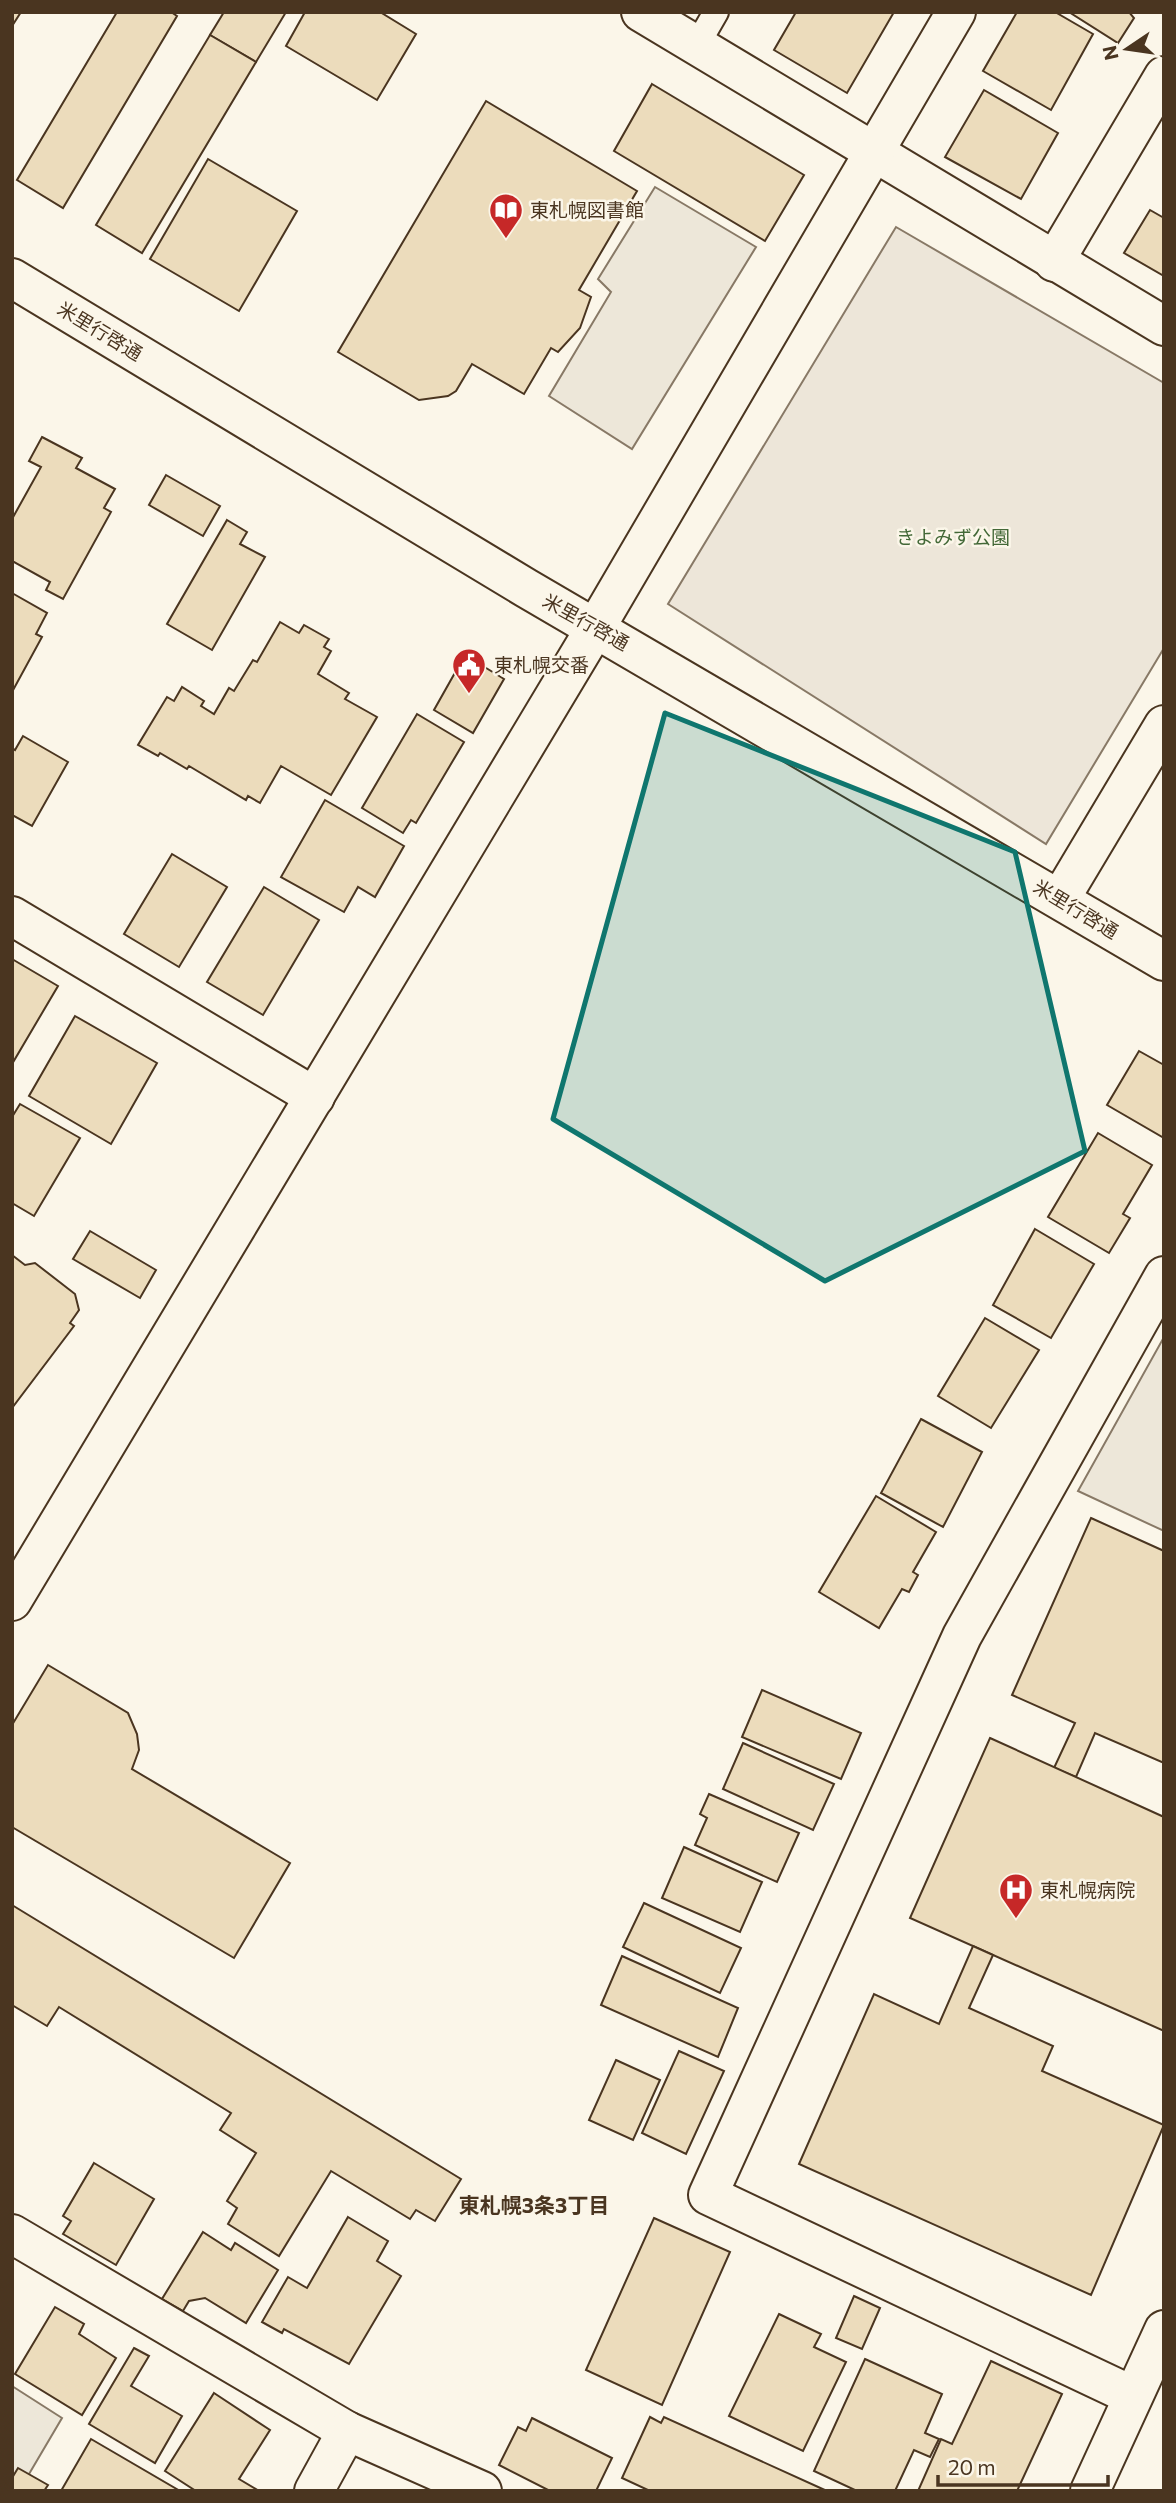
<svg xmlns="http://www.w3.org/2000/svg" width="1176" height="2503" font-family="Commissioner,'Noto Sans JP',sans-serif">
<style>
.green{fill:#ede6d9;stroke:#887966;stroke-width:2}
.parking{fill:#ede7d9;stroke:#887966;stroke-width:2}
.building{fill:#ecdcbc;stroke:#4a3520;stroke-width:2}
.lines{fill:none;stroke-linecap:round;stroke-linejoin:round}
.lane-casing{stroke:#4a3520;stroke-width:28}
.street-casing{stroke:#4a3520;stroke-width:42}
.secondary-casing{stroke:#4a3520;stroke-width:42}
.primary-casing{stroke:#4a3520;stroke-width:42}
.lane{stroke:#fbf6e9;stroke-width:24}
.street{stroke:#fbf6e9;stroke-width:38}
.secondary{stroke:#fbf6e9;stroke-width:38}
.primary{stroke:#fbf6e9;stroke-width:38}
.marked{fill:#0f766e;fill-opacity:0.2;stroke:#0f766e;stroke-width:5;stroke-linejoin:round}
.labels{text-anchor:middle;stroke-width:5;stroke-linejoin:round;paint-order:stroke}
.poi-label{font-size:19px;fill:#4a3520;stroke:#fbf6e9;text-anchor:start}
.street-label{font-size:19px;fill:#4a3520;stroke:#fbf6e9}
.park-label{font-size:19px;fill:#436837;stroke:#fbf6e9}
.neighbourhood-label{font-size:21px;font-weight:bold;fill:#4a3520;stroke:#fbf6e9}
</style>
<rect width="100%" height="100%" fill="#fbf6e9"/>
<!-- green -->
<path class="green" d="M 896,227 L 1164,383 L 1164,648 L 1046,844 L 668,604 Z"/>
<!-- parking -->
<g class="parking">
<path d="M 655,187 L 756,247 L 632,449 L 549,396 L 611,292 L 598,279 Z"/>
<path d="M 1164,1337 L 1164,1531 L 1078,1491 Z"/>
<path d="M 12,2386 L 62,2418 L 19,2491 L 12,2491 Z"/>
</g>
<!-- building -->
<g class="building">
<path d="M 12,12 L 21,12 L 12,26 Z"/>
<path d="M 117,12 L 171,12 L 177,16 L 63,208 L 17,180 Z"/>
<path d="M 224,12 L 286,12 L 256,62 L 210,35 Z"/>
<path d="M 305,12 L 380,12 L 416,34 L 377,100 L 286,46 Z"/>
<path d="M 796,12 L 894,12 L 847,93 L 774,50 Z"/>
<path d="M 1017,12 L 1055,12 L 1093,34 L 1051,110 L 983,71 Z"/>
<path d="M 1069,12 L 1129,12 L 1134,18 L 1118,43 Z"/>
<path d="M 210,35 L 256,62 L 142,253 L 96,225 Z"/>
<path d="M 652,84 L 804,175 L 765,241 L 614,151 Z"/>
<path d="M 984,90 L 1058,133 L 1021,199 L 945,157 Z"/>
<path d="M 486,101 L 637,191 L 579,290 L 591,297 L 580,328 L 558,352 L 551,348 L 524,394 L 472,364 L 456,391 L 448,396 L 419,400 L 338,352 Z"/>
<path d="M 208,159 L 297,211 L 239,311 L 150,259 Z"/>
<path d="M 1150,210 L 1164,218 L 1164,276 L 1124,253 Z"/>
<path d="M 42,437 L 82,458 L 76,468 L 115,489 L 104,508 L 111,512 L 63,599 L 46,590 L 50,582 L 12,561 L 12,519 L 41,467 L 29,461 Z"/>
<path d="M 166,475 L 220,506 L 203,536 L 149,505 Z"/>
<path d="M 227,520 L 247,532 L 240,544 L 265,557 L 212,650 L 167,624 Z"/>
<path d="M 12,593 L 47,613 L 36,634 L 42,637 L 12,692 Z"/>
<path d="M 280,622 L 299,633 L 304,625 L 329,639 L 324,647 L 331,651 L 318,674 L 349,693 L 345,699 L 377,717 L 331,795 L 281,766 L 260,803 L 248,796 L 246,800 L 189,766 L 187,769 L 160,753 L 158,756 L 138,745 L 167,697 L 174,701 L 182,687 L 204,701 L 201,706 L 214,714 L 229,688 L 234,691 L 253,660 L 257,662 Z"/>
<path d="M 465,655 L 504,679 L 473,733 L 434,710 Z"/>
<path d="M 417,714 L 464,742 L 416,823 L 411,820 L 403,833 L 362,808 Z"/>
<path d="M 23,736 L 68,762 L 32,826 L 12,815 L 12,748 L 15,750 Z"/>
<path d="M 325,800 L 404,846 L 375,897 L 358,887 L 344,912 L 281,877 Z"/>
<path d="M 172,854 L 227,887 L 179,967 L 124,934 Z"/>
<path d="M 264,887 L 319,920 L 263,1015 L 207,982 Z"/>
<path d="M 12,959 L 58,986 L 12,1064 Z"/>
<path d="M 75,1016 L 157,1063 L 111,1144 L 29,1096 Z"/>
<path d="M 1139,1051 L 1164,1065 L 1164,1138 L 1107,1105 Z"/>
<path d="M 20,1104 L 80,1138 L 34,1216 L 12,1203 L 12,1117 Z"/>
<path d="M 1098,1133 L 1152,1165 L 1123,1214 L 1130,1218 L 1109,1253 L 1048,1217 Z"/>
<path d="M 1035,1229 L 1094,1264 L 1051,1338 L 993,1305 Z"/>
<path d="M 90,1231 L 156,1270 L 140,1298 L 73,1259 Z"/>
<path d="M 12,1255 L 25,1265 L 35,1263 L 75,1294 L 79,1310 L 70,1323 L 74,1326 L 12,1408 Z"/>
<path d="M 985,1318 L 1039,1350 L 991,1428 L 938,1396 Z"/>
<path d="M 921,1419 L 982,1452 L 943,1527 L 881,1493 Z"/>
<path d="M 876,1496 L 936,1532 L 913,1572 L 918,1575 L 909,1592 L 902,1589 L 879,1628 L 819,1592 Z"/>
<path d="M 1091,1518 L 1164,1551 L 1164,1763 L 1095,1733 L 1076,1777 L 1054,1768 L 1075,1723 L 1012,1695 Z"/>
<path d="M 48,1665 L 128,1713 L 137,1734 L 139,1750 L 132,1769 L 290,1863 L 234,1958 L 12,1827 L 12,1725 Z"/>
<path d="M 762,1690 L 861,1733 L 841,1779 L 742,1737 Z"/>
<path d="M 990,1738 L 1164,1817 L 1164,2031 L 910,1918 Z"/>
<path d="M 743,1743 L 834,1784 L 813,1830 L 723,1789 Z"/>
<path d="M 709,1794 L 799,1833 L 777,1882 L 695,1845 L 707,1818 L 700,1814 Z"/>
<path d="M 684,1847 L 762,1882 L 740,1932 L 662,1898 Z"/>
<path d="M 644,1903 L 741,1948 L 720,1993 L 623,1947 Z"/>
<path d="M 12,1905 L 461,2179 L 435,2221 L 416,2210 L 410,2219 L 331,2171 L 279,2256 L 228,2224 L 237,2208 L 227,2201 L 256,2153 L 220,2130 L 231,2113 L 59,2007 L 47,2026 L 12,2005 Z"/>
<path d="M 973,1946 L 993,1955 L 969,2008 L 1053,2046 L 1042,2071 L 1164,2125 L 1091,2295 L 799,2164 L 874,1994 L 939,2024 Z"/>
<path d="M 622,1956 L 738,2008 L 718,2057 L 601,2005 Z"/>
<path d="M 679,2051 L 724,2071 L 686,2154 L 642,2133 Z"/>
<path d="M 616,2060 L 660,2080 L 633,2140 L 589,2120 Z"/>
<path d="M 94,2163 L 154,2199 L 116,2265 L 63,2234 L 71,2221 L 63,2216 Z"/>
<path d="M 348,2217 L 388,2241 L 377,2261 L 401,2276 L 349,2364 L 284,2329 L 282,2333 L 262,2322 L 288,2277 L 307,2288 Z"/>
<path d="M 654,2218 L 730,2252 L 662,2405 L 586,2370 Z"/>
<path d="M 203,2232 L 231,2250 L 235,2243 L 278,2270 L 246,2323 L 205,2298 L 189,2301 L 183,2311 L 162,2299 Z"/>
<path d="M 854,2296 L 880,2308 L 862,2349 L 836,2338 Z"/>
<path d="M 55,2307 L 84,2324 L 79,2334 L 116,2358 L 82,2415 L 15,2374 Z"/>
<path d="M 779,2314 L 821,2334 L 814,2347 L 846,2362 L 803,2451 L 729,2416 Z"/>
<path d="M 134,2348 L 149,2356 L 131,2386 L 182,2416 L 155,2463 L 89,2424 Z"/>
<path d="M 865,2359 L 942,2394 L 925,2433 L 939,2439 L 930,2457 L 914,2450 L 895,2491 L 857,2491 L 814,2471 Z"/>
<path d="M 991,2361 L 1062,2394 L 1017,2491 L 918,2491 L 941,2439 L 952,2444 Z"/>
<path d="M 214,2393 L 270,2430 L 239,2479 L 259,2491 L 196,2491 L 165,2471 Z"/>
<path d="M 650,2417 L 661,2423 L 664,2417 L 827,2491 L 650,2491 L 622,2478 Z"/>
<path d="M 532,2418 L 612,2458 L 596,2491 L 550,2491 L 499,2465 L 518,2427 L 526,2431 Z"/>
<path d="M 91,2439 L 180,2491 L 61,2491 Z"/>
<path d="M 18,2468 L 48,2485 L 44,2491 L 12,2491 L 12,2478 Z"/>
</g>
<g class="lines">
<!-- lane casing -->
<g class="lane-casing">
<path id="lane" d="M 697,45 L 716,12"/>
</g>
<!-- street casing -->
<g class="street-casing">
<g id="street">
<path d="M 641,12 L 1164,326"/>
<path d="M 1054,262 L 1164,76"/>
<path d="M 1060,899 L 1164,725"/>
<path d="M 12,916 L 315,1097"/>
<path d="M 12,2234 L 347,2431 L 482,2491"/>
<path d="M 1133,2396 L 708,2195 L 962,1636 L 1164,1276"/>
<path d="M 314,2491 L 347,2431"/>
</g>
</g>
<!-- secondary casing -->
<g class="secondary-casing">
<g id="secondary">
<path d="M 12,278 L 526,588 L 1164,961"/>
<path d="M 12,1601 L 596,627 L 956,12"/>
</g>
</g>
<!-- primary casing -->
<g class="primary-casing">
<path id="primary" d="M 1090,2491 L 1164,2330"/>
</g>
<!-- lane -->
<use href="#lane" class="lane"/>
<!-- street -->
<use href="#street" class="street"/>
<!-- secondary -->
<use href="#secondary" class="secondary"/>
<!-- primary -->
<use href="#primary" class="primary"/>
</g>
<!-- marked area -->
<path class="marked" d="M 665,713 L 1015,852 L 1085,1151 L 825,1281 L 553,1119 Z"/>
<!-- icons -->
<defs>
<g id="library-pin" transform="scale(1.75)"><path d="M0 17L-7.5 6A9.5 9.5 0 1 1 7.5 6Z" fill="#c62828" stroke="#fbf6e9"/><path d="M-6-4Q-3-5.5-.7-3.5V5Q-3 3-6 4ZM6-4Q3-5.5 .7-3.5V5Q3 3 6 4Z" fill="#fff"/></g>
<g id="civic-pin" transform="scale(1.75)"><path d="M0 17L-7.5 6A9.5 9.5 0 1 1 7.5 6Z" fill="#c62828" stroke="#fbf6e9"/><path d="M-.6-6.5H3V-4.5H.6V-3L4-1V1h2V6H-6V1h2V-1L-.6-3ZM-1.2 2.5V6h2.4V2.5Z" fill="#fff"/></g>
<g id="hospital-pin" transform="scale(1.75)"><path d="M0 17L-7.5 6A9.5 9.5 0 1 1 7.5 6Z" fill="#c62828" stroke="#fbf6e9"/><path d="M-5-5h3v3.5h4V-5h3V5h-3V1.5h-4V5h-3Z" fill="#fff"/></g>
</defs>
<g fill-rule="evenodd">
<use href="#library-pin" x="506" y="210"/>
<use href="#civic-pin" x="469" y="665"/>
<use href="#hospital-pin" x="1016" y="1890"/>
</g>
<g class="labels">
<!-- poi labels -->
<g class="poi-label">
<text x="530" y="217">東札幌図書館</text>
<text x="494" y="672">東札幌交番</text>
<text x="1040" y="1897">東札幌病院</text>
</g>
<!-- street labels -->
<g class="street-label">
<text transform="translate(100 331) rotate(31)" y="7">米里行啓通</text>
<text transform="translate(586 622) rotate(29)" y="7">米里行啓通</text>
<text transform="translate(1076 909) rotate(31)" y="7">米里行啓通</text>
</g>
<!-- park labels -->
<g class="park-label">
<text x="953" y="544">きよみず公園</text>
</g>
<!-- neighbourhood labels -->
<g class="neighbourhood-label">
<text x="534" y="2213">東札幌3条3丁目</text>
</g>
</g>
<!-- border -->
<rect width="1176" height="2503" fill="none" stroke="#4a3520" stroke-width="28"/>
<!-- north arrow -->
<g transform="translate(1127 49) rotate(257)" stroke="#fbf6e9" stroke-width="5" paint-order="stroke">
<path d="M0-5L12 26L0 18L-12 26Z" fill="#4a3520"/>
<text y="-10" font-size="19" font-weight="bold" text-anchor="middle" fill="#4a3520">N</text>
</g>
<!-- scale -->
<path d="M938 2475v10h170v-10" fill="none" stroke="#4a3520" stroke-width="3.5"/>
<text x="948" y="2475" font-size="21" fill="#4a3520" stroke="#fbf6e9" stroke-width="5" paint-order="stroke">20 m</text>
</svg>
